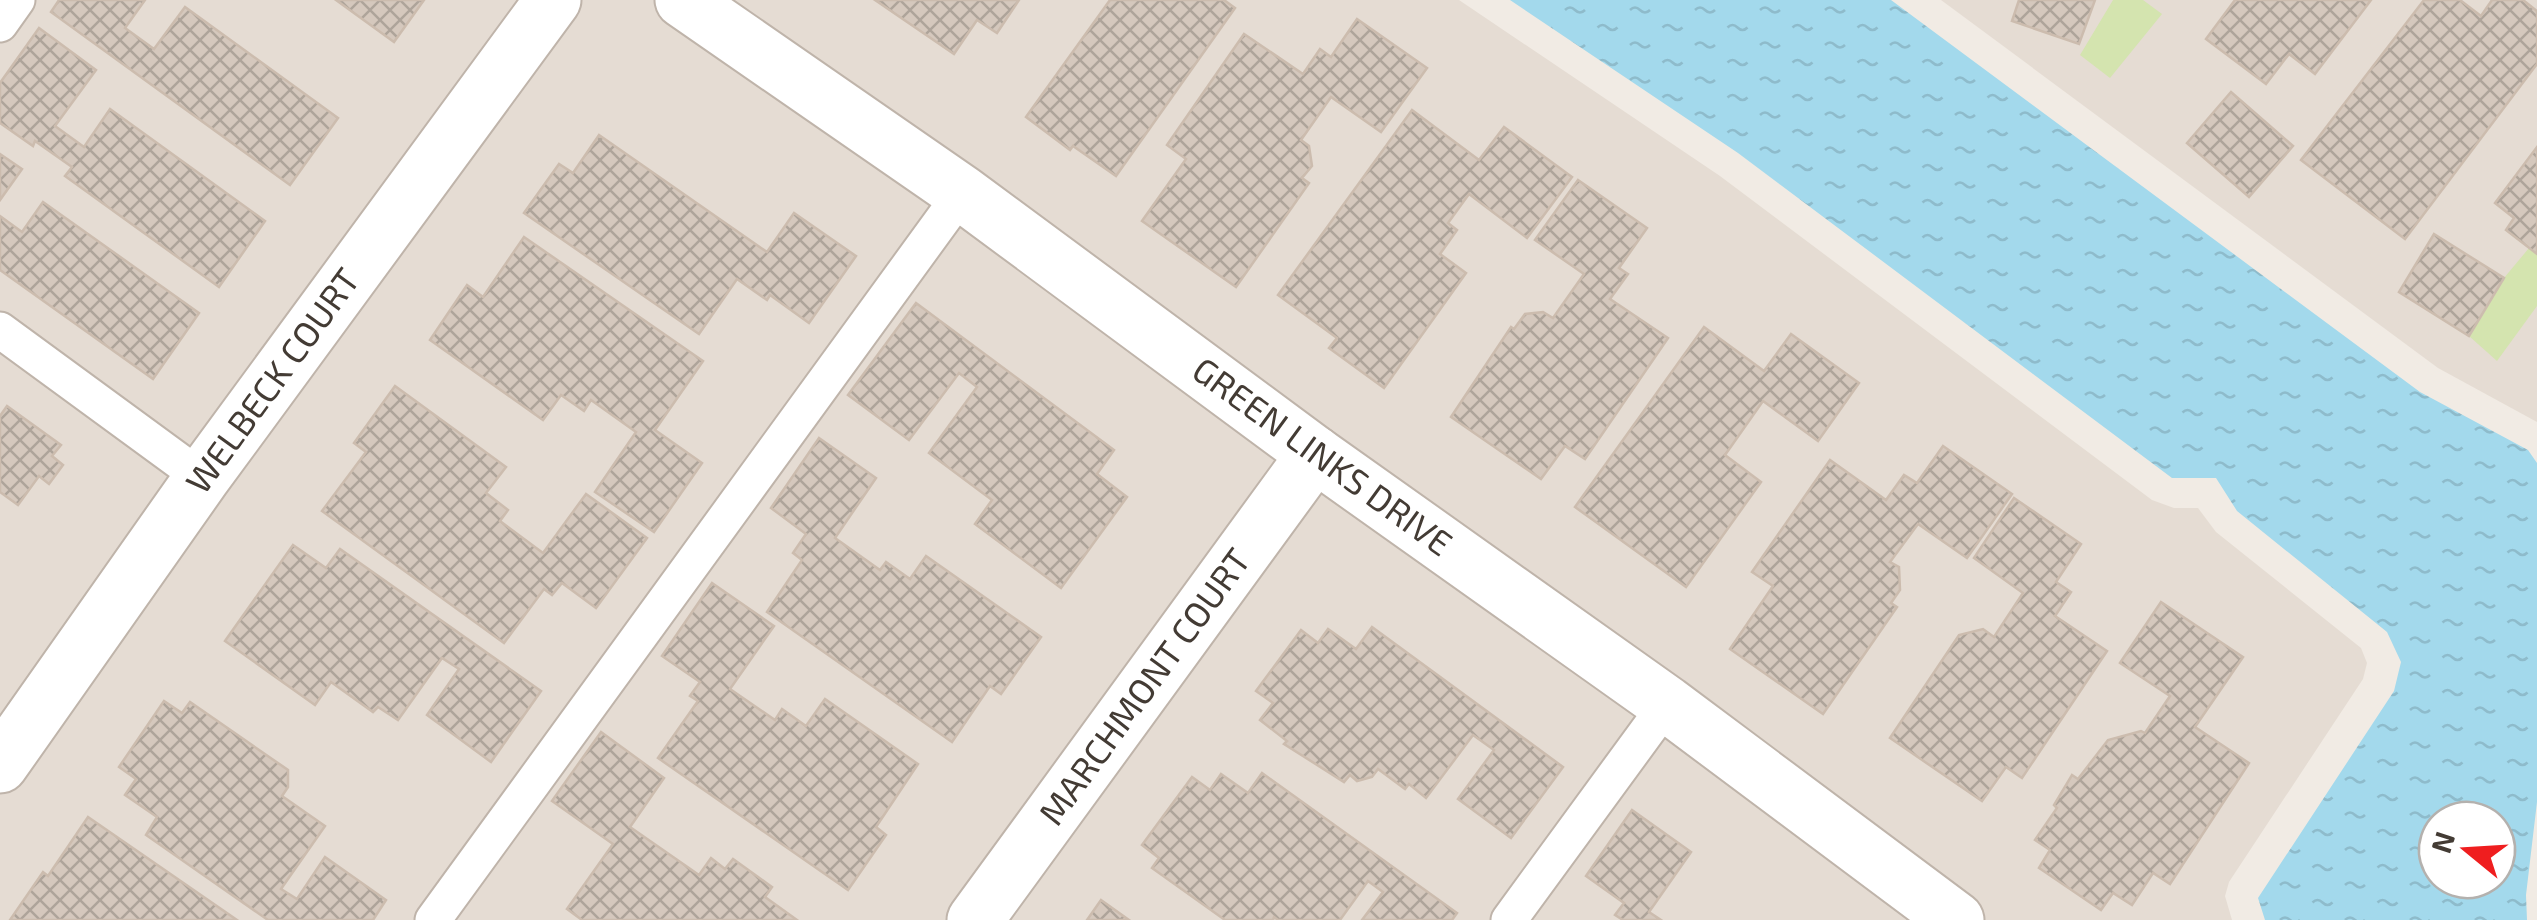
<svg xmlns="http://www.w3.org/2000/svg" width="2537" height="920" font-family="'Exo 2',sans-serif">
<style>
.residential{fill:#e5dcd3}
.green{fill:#d4e4af}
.water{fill:url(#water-ripples);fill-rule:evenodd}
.building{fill:url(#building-cross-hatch);stroke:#ccbcae;stroke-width:2.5}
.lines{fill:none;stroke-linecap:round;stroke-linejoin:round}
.service-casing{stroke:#bfb4aa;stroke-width:39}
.minor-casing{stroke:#bfb4aa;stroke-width:59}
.service{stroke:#fff;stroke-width:35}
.minor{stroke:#fff;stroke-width:55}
.labels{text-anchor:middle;stroke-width:9;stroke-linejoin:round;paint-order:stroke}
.street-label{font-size:35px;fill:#433b34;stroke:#fff}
</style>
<defs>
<pattern id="water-ripples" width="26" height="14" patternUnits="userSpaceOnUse" patternTransform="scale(2.5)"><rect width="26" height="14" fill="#a3d9ec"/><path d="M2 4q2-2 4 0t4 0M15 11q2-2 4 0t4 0" fill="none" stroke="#8ebbcb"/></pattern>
<pattern id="building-cross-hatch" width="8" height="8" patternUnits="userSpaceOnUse" patternTransform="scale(2.5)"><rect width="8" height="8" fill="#d5c8bd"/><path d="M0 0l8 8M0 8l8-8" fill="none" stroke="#aea49a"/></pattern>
</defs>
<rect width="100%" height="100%" fill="#f1ebe4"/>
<!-- residential -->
<g class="residential">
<path d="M 0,0 L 1459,0 L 1720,176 L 2152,500 L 2174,508 L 2198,508 L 2216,532 L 2361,648 L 2367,663 L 2363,679 L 2229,882 L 2225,896 L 2232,920 L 0,920 Z"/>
<path d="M 1941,0 L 2537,0 L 2537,422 L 2438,368 Z"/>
</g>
<!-- green -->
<g class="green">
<path d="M 2113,0 L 2143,0 L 2162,14 L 2110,78 L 2080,55 Z"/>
<path d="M 2529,248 L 2537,254 L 2537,306 L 2497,361 L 2469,336 L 2504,278 Z"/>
</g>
<!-- water -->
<path class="water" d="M 1510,0 L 1891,0 L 2420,392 L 2528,450 L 2537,463 L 2537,802 L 2526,895 L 2527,920 L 2265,920 L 2258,898 L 2394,691 L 2401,662 L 2387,632 L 2237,511 L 2216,478 L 2172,478 L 1738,153 ZM 2437,820 L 2497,820 L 2497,880 L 2437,880 Z"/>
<!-- building -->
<g class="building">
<path d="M 59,0 L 145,0 L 125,28 L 154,49 L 185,7 L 338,118 L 290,185 L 51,12 Z"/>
<path d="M 336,0 L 424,0 L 394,42 Z"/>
<path d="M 875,0 L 1019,0 L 997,33 L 977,20 L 954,54 Z"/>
<path d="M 1110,0 L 1224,0 L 1235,8 L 1116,176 L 1073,146 L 1070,150 L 1026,117 Z"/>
<path d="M 2019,0 L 2095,0 L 2079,44 L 2012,21 Z"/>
<path d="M 2235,0 L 2371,0 L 2315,74 L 2289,54 L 2266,84 L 2206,39 Z"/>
<path d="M 2424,0 L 2460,0 L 2481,16 L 2492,0 L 2523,0 L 2537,11 L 2537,64 L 2405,239 L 2301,160 Z"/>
<path d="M 1357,19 L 1427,68 L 1381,132 L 1331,97 L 1301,140 L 1309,146 L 1312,166 L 1302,178 L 1309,183 L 1236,287 L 1142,221 L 1186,159 L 1167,145 L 1244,34 L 1303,74 L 1320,49 L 1331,57 Z"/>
<path d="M 39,28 L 96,70 L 55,126 L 84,147 L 110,109 L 265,221 L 219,287 L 65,176 L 72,167 L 35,141 L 33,146 L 0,123 L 0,83 Z"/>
<path d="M 2231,92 L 2293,146 L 2249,197 L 2187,143 Z"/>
<path d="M 1412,110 L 1479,160 L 1504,127 L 1572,177 L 1527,238 L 1469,194 L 1448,223 L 1457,230 L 1440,254 L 1466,273 L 1384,388 L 1329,348 L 1337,338 L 1278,295 Z"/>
<path d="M 599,135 L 767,252 L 794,213 L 856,256 L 809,323 L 770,295 L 767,300 L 737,279 L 699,334 L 524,213 L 559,164 L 573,173 Z"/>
<path d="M 2537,147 L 2537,254 L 2506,230 L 2514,218 L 2495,203 Z"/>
<path d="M 0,154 L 22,169 L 0,200 Z"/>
<path d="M 1578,180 L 1647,228 L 1619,268 L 1628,274 L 1610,299 L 1668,338 L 1585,459 L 1565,446 L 1541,479 L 1451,417 L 1511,327 L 1514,329 L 1525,314 L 1543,312 L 1553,318 L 1584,274 L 1535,240 Z"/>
<path d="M 43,202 L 199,313 L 153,379 L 0,270 L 0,216 L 22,232 Z"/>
<path d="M 2434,234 L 2504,278 L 2469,336 L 2399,292 Z"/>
<path d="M 524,237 L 703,361 L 655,430 L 702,463 L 654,532 L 595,492 L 636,432 L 591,400 L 584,411 L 561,395 L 543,420 L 430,340 L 467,285 L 483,297 Z"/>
<path d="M 916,303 L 1114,450 L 1097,474 L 1127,497 L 1061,588 L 975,524 L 992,500 L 929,453 L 977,387 L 959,373 L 909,440 L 848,395 Z"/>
<path d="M 1704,327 L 1764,371 L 1791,334 L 1859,383 L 1818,441 L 1763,401 L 1725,455 L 1761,482 L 1686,587 L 1575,507 Z"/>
<path d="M 395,386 L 506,467 L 486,493 L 508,510 L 500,521 L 543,553 L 586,494 L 647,538 L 596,608 L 562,583 L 552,595 L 544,589 L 504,643 L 322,511 L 366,452 L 354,443 Z"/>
<path d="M 7,406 L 61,445 L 52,456 L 63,465 L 49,484 L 39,476 L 18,505 L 0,492 L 0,416 Z"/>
<path d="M 819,438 L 876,478 L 835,538 L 880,570 L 886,562 L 910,579 L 926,556 L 1041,637 L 1001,694 L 990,686 L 952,742 L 767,612 L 802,560 L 793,553 L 806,534 L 771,508 Z"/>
<path d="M 1943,446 L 2012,494 L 1967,558 L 1918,524 L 1890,562 L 1899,567 L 1900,590 L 1891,603 L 1897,607 L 1823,714 L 1730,649 L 1773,586 L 1752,572 L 1830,460 L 1886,500 L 1904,475 L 1917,483 Z"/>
<path d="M 2014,498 L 2081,544 L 2056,582 L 2071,592 L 2055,616 L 2107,651 L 2022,778 L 2006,767 L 1982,801 L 1890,738 L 1959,635 L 1983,629 L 1994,637 L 2023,593 L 1974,558 Z"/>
<path d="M 293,545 L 326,568 L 340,549 L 541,691 L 491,762 L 427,715 L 459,669 L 442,658 L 398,720 L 378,707 L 373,712 L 331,682 L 315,705 L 225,641 Z"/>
<path d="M 712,583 L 774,626 L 730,689 L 775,720 L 782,709 L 806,726 L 825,699 L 918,764 L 876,827 L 886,835 L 848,890 L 658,758 L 698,701 L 690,696 L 700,682 L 662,656 Z"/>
<path d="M 2161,602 L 2243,657 L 2195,727 L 2249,763 L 2170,884 L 2153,873 L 2132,905 L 2113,893 L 2101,910 L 2039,868 L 2050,850 L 2035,840 L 2057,808 L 2054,805 L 2072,775 L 2078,779 L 2108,740 L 2141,731 L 2145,733 L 2170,696 L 2120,663 Z"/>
<path d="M 1372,627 L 1563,767 L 1511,838 L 1458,799 L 1494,750 L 1473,735 L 1426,798 L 1409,784 L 1405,789 L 1378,769 L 1372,777 L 1357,781 L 1350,775 L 1344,782 L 1284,744 L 1287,741 L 1260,720 L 1273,703 L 1256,691 L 1301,630 L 1318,643 L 1328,629 L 1356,649 Z"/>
<path d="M 164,701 L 182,713 L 190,702 L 288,770 L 288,787 L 282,796 L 325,826 L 281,889 L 297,899 L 325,857 L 386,900 L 373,920 L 268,920 L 146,835 L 157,817 L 125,795 L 136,779 L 119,767 Z"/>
<path d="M 601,732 L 664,778 L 630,827 L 699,875 L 711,858 L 725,869 L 733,859 L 772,887 L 765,897 L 797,920 L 582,920 L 567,909 L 613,844 L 552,801 Z"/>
<path d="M 1262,773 L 1457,913 L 1452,920 L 1362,920 L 1383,892 L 1368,881 L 1340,920 L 1278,920 L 1274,917 L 1273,920 L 1225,920 L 1152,868 L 1159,858 L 1142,845 L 1192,777 L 1210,790 L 1221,774 L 1248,793 Z"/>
<path d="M 1632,810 L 1691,852 L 1649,912 L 1661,920 L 1623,920 L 1615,915 L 1624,903 L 1586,876 Z"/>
<path d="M 88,817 L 237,920 L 10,920 L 43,872 L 48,876 Z"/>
<path d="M 1101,900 L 1129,920 L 1087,920 Z"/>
</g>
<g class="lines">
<!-- service casing -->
<g class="service-casing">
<g id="service">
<path d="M 0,24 L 17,0"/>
<path d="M 0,330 L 202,478"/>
<path d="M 433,920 L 962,193"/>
<path d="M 1509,920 L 1667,704"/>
</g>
</g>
<!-- minor casing -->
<g class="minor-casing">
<g id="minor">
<path d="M 683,0 L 962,193 L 1315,454 L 1667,704 L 1956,920"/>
<path d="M 0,765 L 202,478 L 553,0"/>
<path d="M 975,920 L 1315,454"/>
</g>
</g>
<!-- service -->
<use href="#service" class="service"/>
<!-- minor -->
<use href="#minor" class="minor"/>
</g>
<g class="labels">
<!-- street labels -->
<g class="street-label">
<text transform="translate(273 381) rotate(-54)" y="12">WELBECK COURT</text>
<text transform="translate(1322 457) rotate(36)" y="12">GREEN LINKS DRIVE</text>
<text transform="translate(1145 687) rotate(-54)" y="12">MARCHMONT COURT</text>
</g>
</g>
<!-- north arrow -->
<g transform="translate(2467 850) rotate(288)"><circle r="48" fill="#ffffff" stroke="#b4b1ae" stroke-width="2.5"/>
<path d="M0-8L18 38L0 25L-18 38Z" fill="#ef1e1f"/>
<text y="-15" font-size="28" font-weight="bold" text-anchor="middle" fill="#433b34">N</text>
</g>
</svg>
